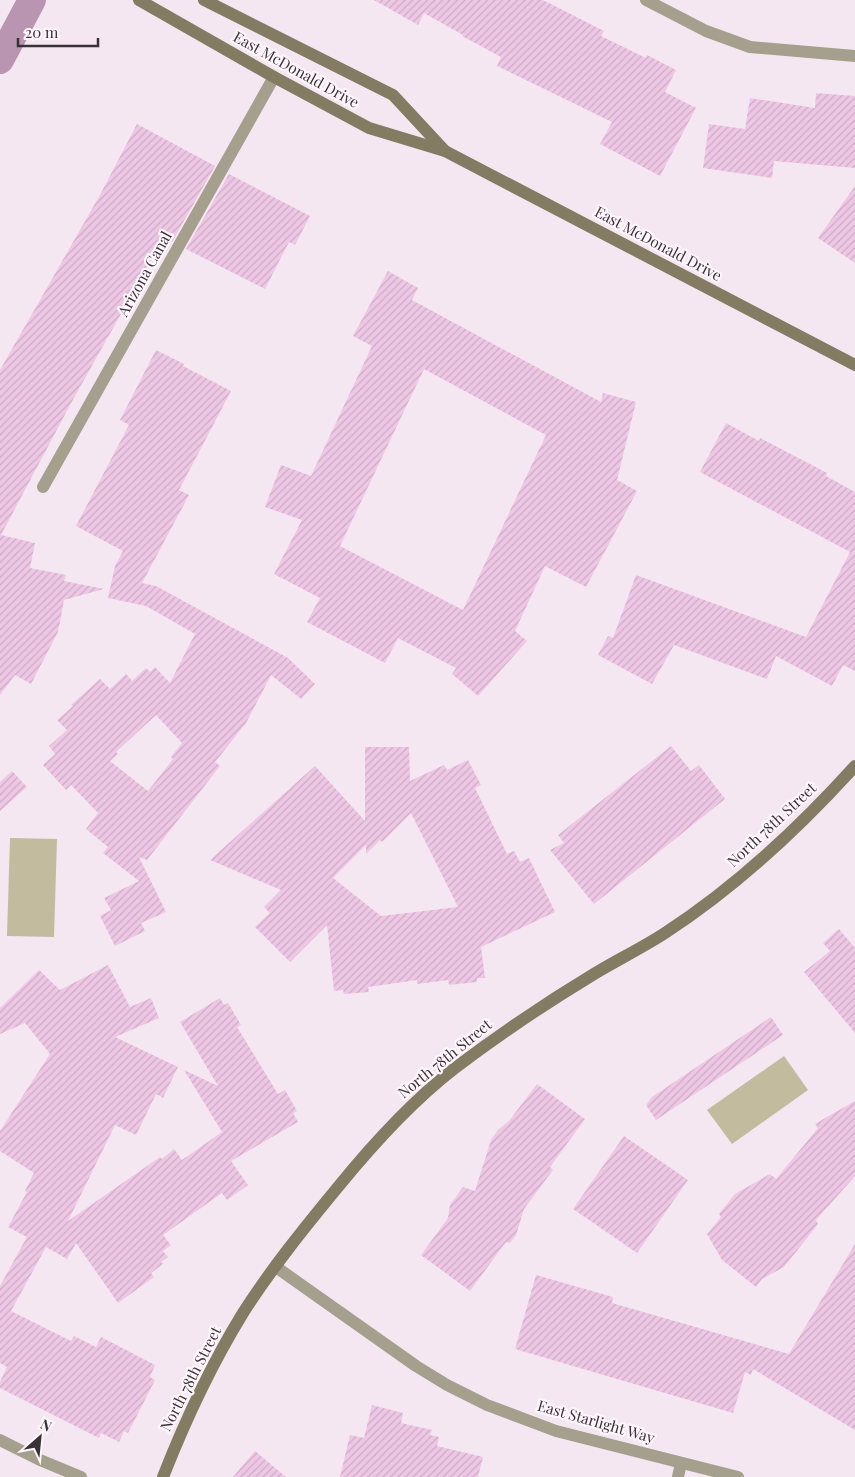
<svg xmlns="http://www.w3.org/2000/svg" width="855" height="1477" font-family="'Playfair Display',serif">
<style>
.green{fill:#c2bb9e}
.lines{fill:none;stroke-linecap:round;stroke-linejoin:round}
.canal{stroke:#b995b1;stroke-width:28}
.building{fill:url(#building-hatch);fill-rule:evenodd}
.street{stroke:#a5a08e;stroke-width:12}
.secondary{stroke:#837c62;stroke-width:12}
.labels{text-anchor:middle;stroke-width:4.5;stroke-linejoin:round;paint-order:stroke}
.street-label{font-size:15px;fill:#373236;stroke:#fef6fc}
</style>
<defs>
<pattern id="building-hatch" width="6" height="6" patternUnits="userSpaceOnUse" patternTransform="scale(1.25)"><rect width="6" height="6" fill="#eec7e5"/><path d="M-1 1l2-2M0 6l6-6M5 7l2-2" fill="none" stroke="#cdabc5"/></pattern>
</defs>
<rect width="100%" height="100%" fill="#f5e7f1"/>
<!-- green -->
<g class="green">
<path d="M 10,838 L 57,839 L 54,937 L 7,936 Z"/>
<path d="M 784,1056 L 808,1090 L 732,1144 L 707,1110 Z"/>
</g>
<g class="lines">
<!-- canal -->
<path class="canal" d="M 0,60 L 32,0"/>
</g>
<!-- building -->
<g class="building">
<path d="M 374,0 L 543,0 L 604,31 L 601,36 L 646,58 L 647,55 L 676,70 L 665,92 L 696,108 L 660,176 L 600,144 L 612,122 L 497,66 L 501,57 L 462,36 L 463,35 L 424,13 L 418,25 Z"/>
<path d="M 816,93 L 855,96 L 855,168 L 774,161 L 772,178 L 703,168 L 709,124 L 745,129 L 750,98 L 815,108 Z"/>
<path d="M 137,124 L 215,166 L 172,242 L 164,237 L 70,405 L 1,535 L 35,543 L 30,568 L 66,575 L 64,581 L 104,589 L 64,600 L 58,632 L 31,684 L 15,675 L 0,695 L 0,370 L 100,195 Z"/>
<path d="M 229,174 L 310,216 L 295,245 L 289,242 L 265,289 L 186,249 Z"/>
<path d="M 855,186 L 855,263 L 818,238 Z"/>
<path d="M 388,271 L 418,288 L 412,300 L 601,402 L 603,393 L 636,402 L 617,480 L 637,491 L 586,587 L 545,566 L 515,631 L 527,641 L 478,696 L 452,674 L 456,668 L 398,638 L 385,663 L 307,622 L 320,598 L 274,574 L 302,520 L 265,507 L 281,465 L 311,476 L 372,346 L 353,336 ZM 424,369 L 546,435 L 463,610 L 340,546 Z"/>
<path d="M 156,350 L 184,364 L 183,366 L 231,391 L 179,490 L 189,495 L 142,583 L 156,586 L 288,658 L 315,684 L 301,699 L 271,675 L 246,723 L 215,762 L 220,766 L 147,860 L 139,857 L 166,912 L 141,923 L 145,931 L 115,946 L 100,916 L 111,910 L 104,898 L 139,881 L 103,853 L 108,847 L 86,829 L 98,813 L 71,785 L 66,790 L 43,765 L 55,754 L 49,746 L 67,730 L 57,720 L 73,706 L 71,705 L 100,679 L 110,689 L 126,674 L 132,681 L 146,668 L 150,672 L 155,667 L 170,683 L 195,634 L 146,606 L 108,598 L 115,566 L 123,551 L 76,526 L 129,425 L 120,420 ZM 156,715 L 182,743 L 171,757 L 173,759 L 148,791 L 110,761 L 118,754 L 116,752 Z"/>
<path d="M 726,423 L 759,441 L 760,438 L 827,473 L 826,476 L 855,492 L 855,671 L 843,665 L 832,686 L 776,656 L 767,679 L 674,645 L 652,684 L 598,655 L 608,636 L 613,638 L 636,575 L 806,637 L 850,552 L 700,472 Z"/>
<path d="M 671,746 L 691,771 L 699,765 L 725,799 L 594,904 L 550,850 L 564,843 L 558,835 Z"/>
<path d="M 365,747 L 409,747 L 410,781 L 444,765 L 447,770 L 468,760 L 481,785 L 475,788 L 507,854 L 514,851 L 520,862 L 529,858 L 555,912 L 481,947 L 485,978 L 477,978 L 477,982 L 449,985 L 448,980 L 417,984 L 417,980 L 368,987 L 369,992 L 344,994 L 343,990 L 334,991 L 327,925 L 290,962 L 255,927 L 270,913 L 264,907 L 281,890 L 210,860 L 315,766 L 365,821 ZM 411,813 L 458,907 L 381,916 L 333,878 L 366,845 L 366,854 L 380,840 L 382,842 Z"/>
<path d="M 12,771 L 27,787 L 0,811 L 0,782 Z"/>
<path d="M 839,929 L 855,948 L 855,1033 L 804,972 L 830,951 L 823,943 Z"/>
<path d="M 108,965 L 130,1007 L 151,998 L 159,1018 L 115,1037 L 178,1067 L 163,1098 L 156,1094 L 136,1135 L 115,1125 L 68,1221 L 160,1157 L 162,1159 L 174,1149 L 182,1160 L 222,1132 L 184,1070 L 218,1086 L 180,1022 L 220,998 L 224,1005 L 228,1003 L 241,1025 L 237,1027 L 278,1094 L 285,1090 L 297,1111 L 293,1113 L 298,1122 L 231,1161 L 248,1185 L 227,1200 L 222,1193 L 163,1235 L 171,1245 L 163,1251 L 168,1257 L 161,1262 L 163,1264 L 151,1273 L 154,1277 L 118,1303 L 76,1243 L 67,1259 L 46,1247 L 11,1311 L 71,1341 L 74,1336 L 96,1347 L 101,1337 L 155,1365 L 150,1377 L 155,1380 L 128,1433 L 124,1431 L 119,1442 L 101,1433 L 99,1438 L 0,1388 L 0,1382 L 7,1367 L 0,1363 L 0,1286 L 27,1237 L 8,1227 L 27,1192 L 25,1191 L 34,1173 L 0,1151 L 0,1131 L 50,1054 L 25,1023 L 0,1034 L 0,1008 L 39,970 L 60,990 Z"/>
<path d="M 771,1017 L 783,1035 L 656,1120 L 646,1105 L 652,1097 Z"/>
<path d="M 537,1084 L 585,1119 L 550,1167 L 553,1170 L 524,1209 L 516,1235 L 510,1243 L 506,1242 L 470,1291 L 421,1255 L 448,1218 L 450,1205 L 463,1187 L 475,1191 L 491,1140 L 498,1130 L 509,1121 Z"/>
<path d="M 855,1101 L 855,1176 L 816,1220 L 818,1224 L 784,1267 L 762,1279 L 756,1287 L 722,1260 L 707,1234 L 721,1217 L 719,1214 L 735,1194 L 770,1174 L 776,1179 L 818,1128 L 815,1124 Z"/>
<path d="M 624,1136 L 688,1180 L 637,1253 L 573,1209 Z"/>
<path d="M 855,1244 L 855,1430 L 753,1369 L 751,1375 L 745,1372 L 733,1413 L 515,1349 L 536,1275 L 613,1297 L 612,1303 L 789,1354 Z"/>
<path d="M 372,1405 L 403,1413 L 401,1423 L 432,1430 L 430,1435 L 439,1437 L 437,1446 L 483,1457 L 478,1477 L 340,1477 L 350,1435 L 364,1438 Z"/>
<path d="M 255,1451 L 286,1477 L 233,1477 Z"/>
</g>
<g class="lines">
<!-- street -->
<g class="street">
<path d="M 646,0 L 706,31 L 750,47 L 855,56"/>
<path d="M 43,487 L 274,77"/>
<path d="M 276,1267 L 416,1366 L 447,1385 L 487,1405 L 556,1431 L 738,1477"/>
<path d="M 0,1440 L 40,1460 L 81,1477"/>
<path d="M 678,1477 L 681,1463"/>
</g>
<!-- secondary -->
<g class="secondary">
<path d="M 139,0 L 274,77 L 369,128 L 445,151 L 855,365"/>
<path d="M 204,0 L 393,95 L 445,151"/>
<path d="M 163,1477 C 185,1421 211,1365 243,1313 C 271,1269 305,1227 338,1187 C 373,1144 411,1102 455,1068 C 500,1034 546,1003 594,974 C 617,960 642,948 665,933 C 736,887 798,829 855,766"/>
</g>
</g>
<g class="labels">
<!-- street labels -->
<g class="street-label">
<text transform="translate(296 70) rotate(29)" y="5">East McDonald Drive</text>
<text transform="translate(658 244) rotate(28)" y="5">East McDonald Drive</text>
<text transform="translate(145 274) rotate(-61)" y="5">Arizona Canal</text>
<text transform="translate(772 825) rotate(-43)" y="5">North 78th Street</text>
<text transform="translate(445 1059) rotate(-39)" y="5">North 78th Street</text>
<text transform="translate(191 1379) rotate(-63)" y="5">North 78th Street</text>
<text transform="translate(596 1422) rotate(16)" y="5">East Starlight Way</text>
</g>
</g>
<!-- north arrow -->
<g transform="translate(40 1437) rotate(27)" stroke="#fef6fc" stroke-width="4" paint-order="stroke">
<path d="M0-4L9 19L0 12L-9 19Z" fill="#373236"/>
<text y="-8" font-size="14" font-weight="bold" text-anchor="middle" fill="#373236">N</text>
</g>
<!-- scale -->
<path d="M18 38v8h80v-8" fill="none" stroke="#373236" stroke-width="2.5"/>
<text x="25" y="38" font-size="15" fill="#373236" stroke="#fef6fc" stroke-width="4" paint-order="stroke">20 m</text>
</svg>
